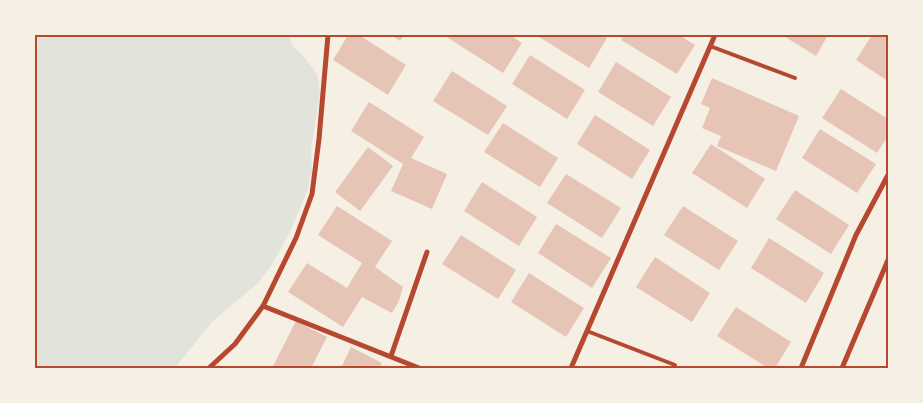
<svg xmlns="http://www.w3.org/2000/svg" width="923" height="403" font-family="'Golos Text',sans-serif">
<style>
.green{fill:#e2e4dc}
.building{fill:#e6c5b7}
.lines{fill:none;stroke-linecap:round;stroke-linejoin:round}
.service{stroke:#b5482f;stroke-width:4}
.minor{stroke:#b5482f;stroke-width:5}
.neatline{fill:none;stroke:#b5482f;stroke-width:2}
</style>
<rect width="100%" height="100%" fill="#f6efe4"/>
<!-- green -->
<path class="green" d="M 35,35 L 289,35 L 292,45 L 305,58 L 317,74 L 320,93 L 311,150 L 312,170 L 308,189 L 290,232 L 271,266 L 258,283 L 212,322 L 175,368 L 35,368 Z"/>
<!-- building -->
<g class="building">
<path d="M 348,35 L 359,35 L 406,65 L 388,95 L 333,60 Z"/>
<path d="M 391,35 L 404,35 L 400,41 Z"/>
<path d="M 450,35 L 510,35 L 522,43 L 503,73 L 448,38 Z"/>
<path d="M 536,35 L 602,35 L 607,38 L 589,68 Z"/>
<path d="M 624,35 L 679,35 L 695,45 L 677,74 L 621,40 Z"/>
<path d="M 782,35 L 828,35 L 816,56 Z"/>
<path d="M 872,35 L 882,35 L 888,39 L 888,81 L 856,60 Z"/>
<path d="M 530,55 L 585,90 L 567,119 L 512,84 Z"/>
<path d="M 616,62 L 671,97 L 653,126 L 598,92 Z"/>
<path d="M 452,71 L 507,106 L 488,135 L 433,101 Z"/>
<path d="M 712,78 L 799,116 L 776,171 L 717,146 L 721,136 L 702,128 L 710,108 L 701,104 Z"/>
<path d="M 841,89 L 888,119 L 888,136 L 877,153 L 822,118 Z"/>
<path d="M 369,102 L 424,137 L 411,158 L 447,174 L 432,209 L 391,191 L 403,164 L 351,131 Z"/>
<path d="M 595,115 L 650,150 L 632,179 L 577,144 Z"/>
<path d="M 503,123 L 558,158 L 540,187 L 484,152 Z"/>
<path d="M 820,129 L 876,164 L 857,193 L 802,158 Z"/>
<path d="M 711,144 L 765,179 L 747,208 L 692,173 Z"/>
<path d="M 368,147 L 393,166 L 360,211 L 335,192 Z"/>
<path d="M 566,174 L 621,208 L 602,238 L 547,203 Z"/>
<path d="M 482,182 L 537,217 L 519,246 L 464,211 Z"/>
<path d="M 795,190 L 849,225 L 831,254 L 776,219 Z"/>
<path d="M 337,206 L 392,241 L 375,267 L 403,287 L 399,301 L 392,313 L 362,297 L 343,327 L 288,292 L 307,263 L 347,288 L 362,263 L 318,235 Z"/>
<path d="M 683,206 L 738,241 L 719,270 L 664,235 Z"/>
<path d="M 556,224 L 611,258 L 592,288 L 538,253 Z"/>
<path d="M 461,235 L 516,270 L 498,299 L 442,264 Z"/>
<path d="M 769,238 L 824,273 L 806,303 L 751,268 Z"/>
<path d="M 655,257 L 710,293 L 692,322 L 636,287 Z"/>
<path d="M 529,273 L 584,308 L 566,337 L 511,302 Z"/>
<path d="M 736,307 L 791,342 L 775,368 L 768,368 L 717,336 Z"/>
<path d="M 296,321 L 327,337 L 311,368 L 272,368 Z"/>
<path d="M 351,347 L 382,363 L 379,368 L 341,368 Z"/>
</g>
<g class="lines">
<!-- service -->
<g class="service">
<path d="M 710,46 L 795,78"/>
<path d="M 587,331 L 675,365"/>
</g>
<!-- minor -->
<g class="minor">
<path d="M 263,306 L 419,368"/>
<path d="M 391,356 L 427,252"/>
<path d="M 209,368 L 235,344 L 263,306 L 296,238 L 312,194 L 319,139 L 328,35"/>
<path d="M 571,368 L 715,35"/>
<path d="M 801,368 L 856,235 L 888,175"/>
<path d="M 842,368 L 888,260"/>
</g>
</g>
<!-- border -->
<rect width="923" height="403" fill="none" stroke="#f6efe4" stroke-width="72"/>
<rect x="36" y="36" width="851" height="331" class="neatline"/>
</svg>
